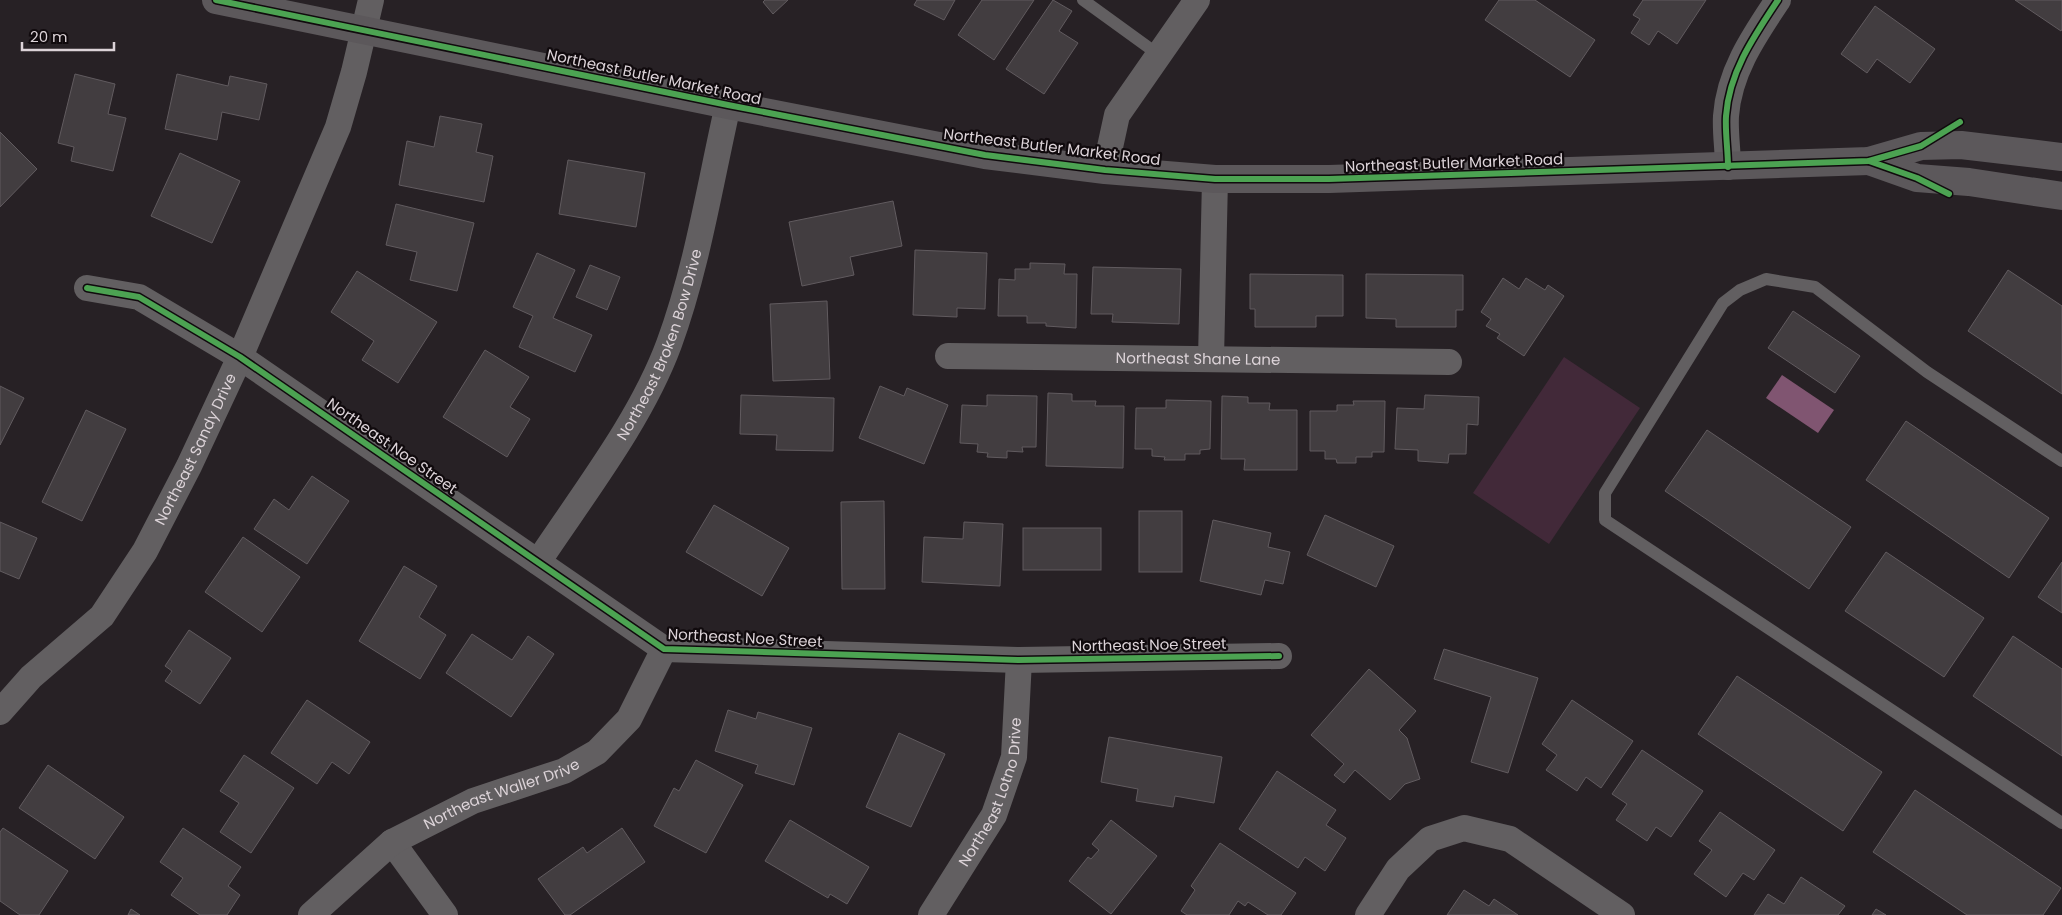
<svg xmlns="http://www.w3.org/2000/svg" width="2062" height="915" font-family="Poppins,sans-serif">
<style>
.green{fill:#422939}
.water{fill:#805571}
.building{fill:#423d40;stroke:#615b5f}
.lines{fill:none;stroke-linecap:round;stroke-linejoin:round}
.service{stroke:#625f61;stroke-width:12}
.minor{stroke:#625f61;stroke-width:26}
.secondary{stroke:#5c585b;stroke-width:28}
.cycleway-casing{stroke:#100a0d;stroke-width:9}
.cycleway{stroke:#4ca352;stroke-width:6}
.labels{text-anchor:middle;stroke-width:4.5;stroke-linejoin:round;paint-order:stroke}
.street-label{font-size:15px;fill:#dcd3d8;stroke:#100a0d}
</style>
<rect width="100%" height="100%" fill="#272125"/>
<!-- green -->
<path class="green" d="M 1564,357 L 1640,408 L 1549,544 L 1473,493 Z"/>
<!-- water -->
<path class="water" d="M 1782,375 L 1834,410 L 1818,433 L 1766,398 Z"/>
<!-- building -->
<g class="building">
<path d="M 765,0 L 788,0 L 773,14 L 763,2 Z"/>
<path d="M 917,0 L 955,0 L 944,20 L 914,5 Z"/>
<path d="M 982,0 L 1034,0 L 994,60 L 958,35 Z"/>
<path d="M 1053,0 L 1072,11 L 1059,31 L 1078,43 L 1044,94 L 1006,69 Z"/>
<path d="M 1499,0 L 1535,0 L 1595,40 L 1570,77 L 1485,20 Z"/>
<path d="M 1643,0 L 1706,0 L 1677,44 L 1658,31 L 1649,45 L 1631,33 L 1640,19 L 1633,15 Z"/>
<path d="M 2015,0 L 2062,0 L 2062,29 L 2061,31 Z"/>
<path d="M 1875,6 L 1935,49 L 1910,83 L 1877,59 L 1867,73 L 1841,54 Z"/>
<path d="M 75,74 L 115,84 L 108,114 L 126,118 L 113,171 L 71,161 L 74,147 L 58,143 Z"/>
<path d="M 177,74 L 228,86 L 230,76 L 267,84 L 259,120 L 222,112 L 217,140 L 165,129 Z"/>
<path d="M 440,116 L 482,124 L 476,152 L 493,156 L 484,202 L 399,185 L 407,141 L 434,147 Z"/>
<path d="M 0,132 L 37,169 L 0,207 Z"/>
<path d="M 180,153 L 240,181 L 212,243 L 151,216 Z"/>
<path d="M 568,160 L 645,173 L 636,227 L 559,214 Z"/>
<path d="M 893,201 L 902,246 L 850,257 L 854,275 L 802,286 L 789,222 Z"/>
<path d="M 396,204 L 474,223 L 457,291 L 410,280 L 417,252 L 386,245 Z"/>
<path d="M 915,250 L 987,253 L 985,309 L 957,308 L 957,317 L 913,315 Z"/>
<path d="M 537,253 L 575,270 L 553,318 L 592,335 L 575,372 L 519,347 L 533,316 L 513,307 Z"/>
<path d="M 1030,263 L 1065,264 L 1064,274 L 1077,274 L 1076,328 L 1046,326 L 1046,323 L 1027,323 L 1027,316 L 998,316 L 999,279 L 1015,280 L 1015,269 L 1030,269 Z"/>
<path d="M 590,265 L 620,277 L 607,310 L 576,297 Z"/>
<path d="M 1093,267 L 1181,269 L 1179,324 L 1112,322 L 1113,314 L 1091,314 Z"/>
<path d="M 2008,270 L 2062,306 L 2062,394 L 1968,331 Z"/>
<path d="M 357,271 L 437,322 L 398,383 L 362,360 L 374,341 L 331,312 Z"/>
<path d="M 1250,274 L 1343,275 L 1343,316 L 1316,316 L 1316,327 L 1255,327 L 1255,309 L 1250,309 Z"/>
<path d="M 1366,274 L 1463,275 L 1463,310 L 1456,310 L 1456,327 L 1396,327 L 1396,319 L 1366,318 Z"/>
<path d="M 1503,278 L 1519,289 L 1526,278 L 1545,290 L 1548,285 L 1564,296 L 1524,356 L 1497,338 L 1500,334 L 1486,326 L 1491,319 L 1481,312 Z"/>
<path d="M 827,301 L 830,379 L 773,381 L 770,304 Z"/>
<path d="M 1793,311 L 1860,356 L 1835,393 L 1768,348 Z"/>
<path d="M 485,350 L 529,377 L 510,407 L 530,419 L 507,457 L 443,417 Z"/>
<path d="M 0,386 L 24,398 L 0,445 Z"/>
<path d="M 880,386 L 904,396 L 907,388 L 948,405 L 924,464 L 859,438 Z"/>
<path d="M 1048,393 L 1072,394 L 1072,401 L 1096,401 L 1095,406 L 1124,406 L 1123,468 L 1046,466 Z"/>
<path d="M 741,395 L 834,398 L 833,451 L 776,450 L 777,435 L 740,434 Z"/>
<path d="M 987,395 L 1037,396 L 1036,447 L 1022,447 L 1023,452 L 1007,451 L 1007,458 L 987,457 L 988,453 L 977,452 L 978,444 L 960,443 L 962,405 L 987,406 Z"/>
<path d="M 1425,395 L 1479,397 L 1478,425 L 1467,424 L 1466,454 L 1449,454 L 1448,463 L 1418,461 L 1418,450 L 1395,449 L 1397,408 L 1424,409 Z"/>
<path d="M 1222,396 L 1248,397 L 1248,403 L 1270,403 L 1269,410 L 1297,410 L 1297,470 L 1244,470 L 1245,459 L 1221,459 Z"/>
<path d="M 1166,400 L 1211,401 L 1210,449 L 1200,450 L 1200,454 L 1185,454 L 1185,460 L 1164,460 L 1165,457 L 1152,456 L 1152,449 L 1135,449 L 1136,408 L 1166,408 Z"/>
<path d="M 1353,401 L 1385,401 L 1384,452 L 1372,452 L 1372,457 L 1356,457 L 1356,463 L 1337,463 L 1336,459 L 1325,459 L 1325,451 L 1310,451 L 1310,411 L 1337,411 L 1337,405 L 1354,405 Z"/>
<path d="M 86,410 L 126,429 L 82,521 L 42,502 Z"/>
<path d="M 1906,421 L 2049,518 L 2009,578 L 1866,480 Z"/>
<path d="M 1707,430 L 1851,527 L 1809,589 L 1665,491 Z"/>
<path d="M 312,476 L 349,501 L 307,564 L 254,529 L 274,499 L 289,510 Z"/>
<path d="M 884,501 L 885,589 L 842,589 L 841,502 Z"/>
<path d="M 714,505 L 789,548 L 762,596 L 686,552 Z"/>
<rect x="1139" y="511" width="43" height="61"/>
<path d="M 1325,515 L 1394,546 L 1376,587 L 1307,555 Z"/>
<path d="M 1213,520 L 1271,533 L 1268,547 L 1290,552 L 1283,584 L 1265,580 L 1261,595 L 1200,581 Z"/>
<path d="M 0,522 L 37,538 L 19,579 L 0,571 Z"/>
<path d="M 964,522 L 1003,524 L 1000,586 L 922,582 L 924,537 L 963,539 Z"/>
<rect x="1023" y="528" width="78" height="42"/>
<path d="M 243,537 L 300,577 L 262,632 L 205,592 Z"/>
<path d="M 1886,552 L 1984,618 L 1944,677 L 1845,611 Z"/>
<path d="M 2062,562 L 2062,613 L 2038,597 Z"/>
<path d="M 404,566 L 437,586 L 419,617 L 446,635 L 420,679 L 359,641 Z"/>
<path d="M 189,630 L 231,658 L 200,704 L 165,681 L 172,671 L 165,666 Z"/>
<path d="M 472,634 L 512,660 L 528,636 L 554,654 L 511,717 L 446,673 Z"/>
<path d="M 2013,636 L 2062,669 L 2062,756 L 1973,696 Z"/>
<path d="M 1444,649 L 1538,678 L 1508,773 L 1471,762 L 1491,697 L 1434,679 Z"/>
<path d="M 1369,669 L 1416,711 L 1399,730 L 1407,738 L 1420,779 L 1405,784 L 1390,800 L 1355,770 L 1344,783 L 1334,775 L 1344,764 L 1311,735 Z"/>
<path d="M 1737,676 L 1882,772 L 1843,831 L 1698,734 Z"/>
<path d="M 307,700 L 370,742 L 349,774 L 332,762 L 317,784 L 271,753 Z"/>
<path d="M 1572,700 L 1633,741 L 1601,788 L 1586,777 L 1577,791 L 1546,770 L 1557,755 L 1542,744 Z"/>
<path d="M 728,710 L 756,719 L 758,712 L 812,728 L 794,785 L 755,773 L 758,765 L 715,751 Z"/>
<path d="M 899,733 L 945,754 L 911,827 L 866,807 Z"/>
<path d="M 1109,737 L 1222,757 L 1214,803 L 1175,796 L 1173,807 L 1136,801 L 1138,789 L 1101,782 Z"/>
<path d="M 1642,750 L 1703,791 L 1671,837 L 1656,827 L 1647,841 L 1616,820 L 1627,804 L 1612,794 Z"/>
<path d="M 244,755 L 294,788 L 251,853 L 220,832 L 239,803 L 220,791 Z"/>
<path d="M 696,760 L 743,785 L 706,853 L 654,826 L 674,788 L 679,791 Z"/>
<path d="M 48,765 L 124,817 L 95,859 L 19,808 Z"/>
<path d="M 1277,771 L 1336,810 L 1326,825 L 1346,838 L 1325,871 L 1305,857 L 1298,868 L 1239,829 Z"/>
<path d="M 1915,790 L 2061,888 L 2043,915 L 1967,915 L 1873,852 Z"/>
<path d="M 1720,812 L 1775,850 L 1754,880 L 1743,873 L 1726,897 L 1694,874 L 1712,850 L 1699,841 Z"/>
<path d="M 790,820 L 869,867 L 847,904 L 830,894 L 828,898 L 765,861 Z"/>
<path d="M 1111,820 L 1157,856 L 1111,914 L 1069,881 L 1088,857 L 1091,859 L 1099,850 L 1092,844 Z"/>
<path d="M 3,828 L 68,871 L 39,915 L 20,915 L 0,901 L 0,832 Z"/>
<path d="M 183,828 L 241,867 L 228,886 L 240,895 L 227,915 L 200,915 L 171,895 L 183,878 L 160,862 Z"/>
<path d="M 622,828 L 645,862 L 570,915 L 565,915 L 538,879 L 583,847 L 587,853 Z"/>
<path d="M 1220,843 L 1296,893 L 1281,915 L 1268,915 L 1248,902 L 1245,906 L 1238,901 L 1229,915 L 1187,915 L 1181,911 L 1195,890 L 1191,886 Z"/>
<path d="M 1801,877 L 1845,906 L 1838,915 L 1754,915 L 1768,894 L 1784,904 Z"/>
<path d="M 1464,890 L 1489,906 L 1494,899 L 1518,915 L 1447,915 Z"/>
<path d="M 131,909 L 140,915 L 128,915 Z"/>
<path d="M 1876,909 L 1886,915 L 1872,915 Z"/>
</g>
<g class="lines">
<!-- service -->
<g class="service">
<path d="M 1083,0 L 1159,55"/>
<path d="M 2062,461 L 1927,372 L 1815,287 L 1766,279 L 1740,290 L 1723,303 L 1605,493 L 1605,520 L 2062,823"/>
</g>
<!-- minor -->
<g class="minor">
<path d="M 1728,167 C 1728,150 1725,133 1726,116 C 1729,72 1754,36 1778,0"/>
<path d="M 1105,170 L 1117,115 L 1197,0"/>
<path d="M 87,288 L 139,297 L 240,357 L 664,649 L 1019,660 L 1279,656"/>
<path id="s1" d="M 948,356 L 1449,362"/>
<path d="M 1211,359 L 1215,179"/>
<path id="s2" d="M 538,562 C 583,494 641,420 669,344 C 697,268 710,184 728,105"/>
<path id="s3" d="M 0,712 L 31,677 L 102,616 L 145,551 L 189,466 L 240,357 L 338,127 L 354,72 L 371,0"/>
<path d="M 392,842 L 445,915"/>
<path id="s4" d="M 311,915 L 392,842 L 473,801 L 564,771 L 597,752 L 629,719 L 664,649"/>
<path id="s5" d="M 931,915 L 994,815 L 1014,757 L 1019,660"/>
<path d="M 1368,915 L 1398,869 L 1430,839 L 1464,828 L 1510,839 L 1622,915"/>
</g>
<!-- secondary -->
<g class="secondary">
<path d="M 216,0 L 728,105 L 985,155 L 1105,170 L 1215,179 L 1329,179 L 1869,161 L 1921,146 L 1961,145 L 2062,157"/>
<path d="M 1869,161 L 1917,178 L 1969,182 L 2062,196"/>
</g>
<!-- cycleway casing -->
<g class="cycleway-casing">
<g id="cycleway">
<path d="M 216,0 L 728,105 L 985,155 L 1105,170 L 1215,179 L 1329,179 L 1869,161 L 1921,146 L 1960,122"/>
<path d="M 1869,161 L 1917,178 L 1949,194"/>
<path d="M 1728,167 C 1728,150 1725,133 1726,116 C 1729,72 1754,36 1778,0"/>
<path d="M 87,288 L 139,297 L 240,357 L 664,649 L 1019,660 L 1279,656"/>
</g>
</g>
<!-- cycleway -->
<use href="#cycleway" class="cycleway"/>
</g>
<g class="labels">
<!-- street labels -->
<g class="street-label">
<text transform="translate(654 77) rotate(12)" y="5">Northeast Butler Market Road</text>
<text transform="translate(1052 147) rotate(7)" y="5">Northeast Butler Market Road</text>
<text transform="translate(1454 163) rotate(-2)" y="5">Northeast Butler Market Road</text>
<text dy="5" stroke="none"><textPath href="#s2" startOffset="251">Northeast Broken Bow Drive</textPath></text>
<text dy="5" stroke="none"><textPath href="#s1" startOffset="250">Northeast Shane Lane</textPath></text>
<text transform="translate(392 446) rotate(35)" y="5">Northeast Noe Street</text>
<text dy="5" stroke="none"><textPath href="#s3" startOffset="332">Northeast Sandy Drive</textPath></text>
<text transform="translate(745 638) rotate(3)" y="5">Northeast Noe Street</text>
<text transform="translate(1149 645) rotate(-1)" y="5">Northeast Noe Street</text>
<text dy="5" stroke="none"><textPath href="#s5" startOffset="139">Northeast Lotno Drive</textPath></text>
<text dy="5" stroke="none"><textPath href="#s4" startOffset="229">Northeast Waller Drive</textPath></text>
</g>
</g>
<!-- scale -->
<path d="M22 42v8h92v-8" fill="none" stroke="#dcd3d8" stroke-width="2.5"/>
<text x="30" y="42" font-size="15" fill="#dcd3d8" stroke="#100a0d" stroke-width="4" paint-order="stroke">20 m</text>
</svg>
